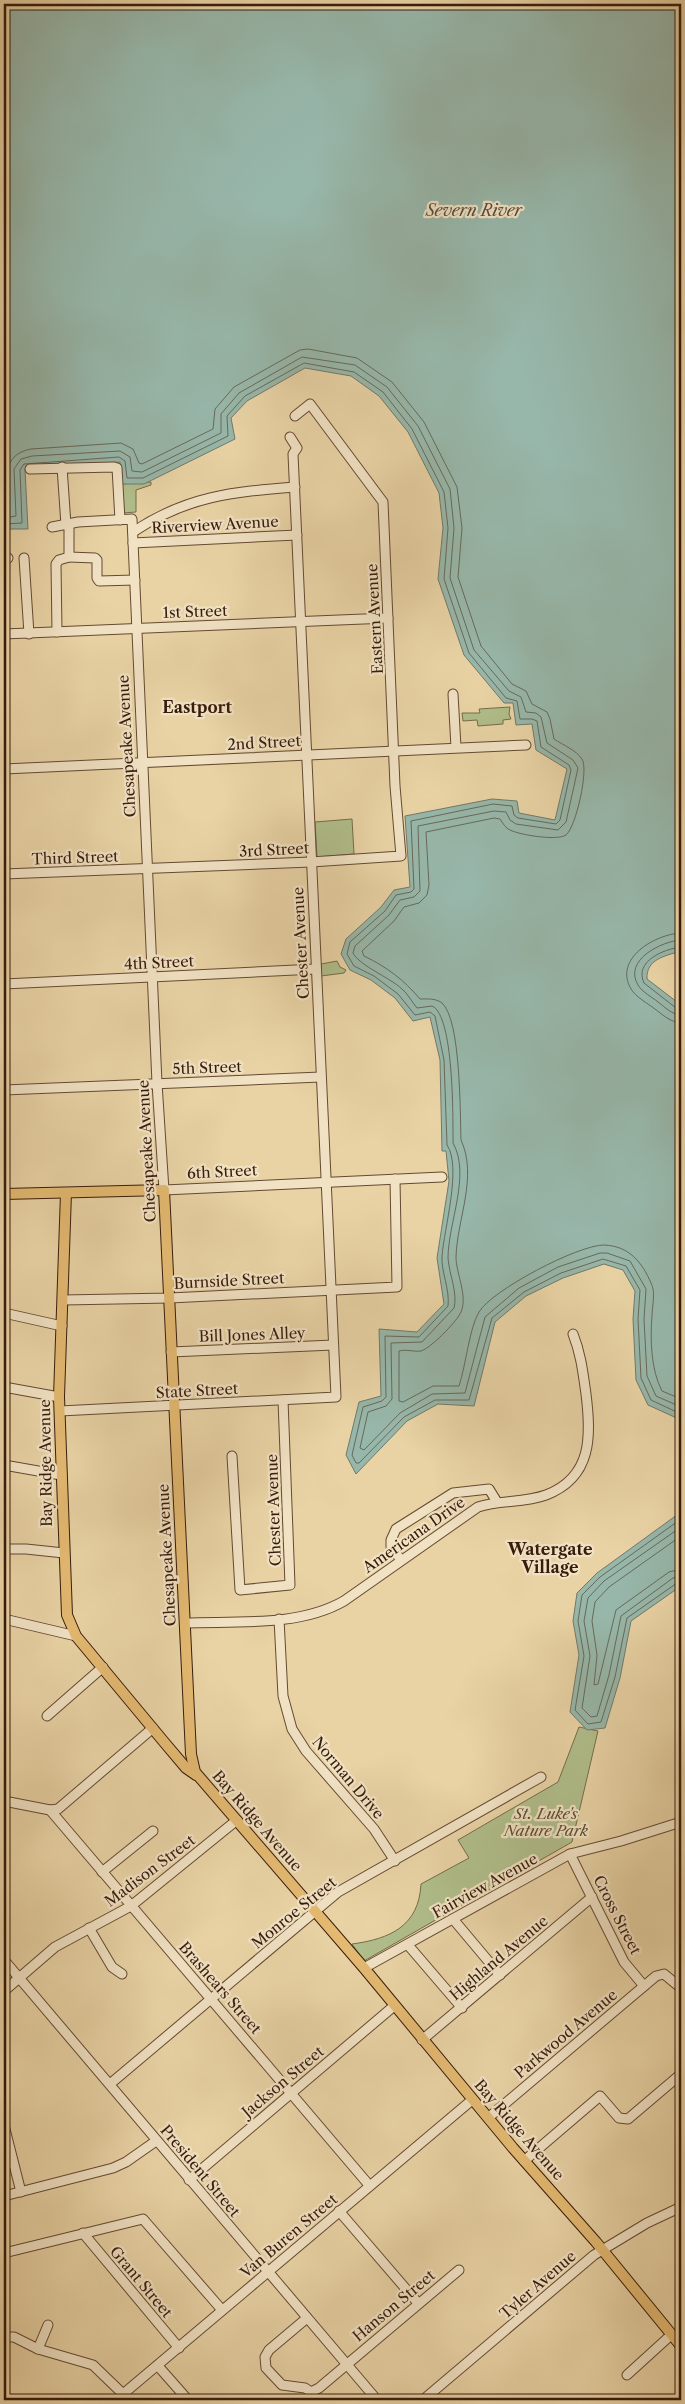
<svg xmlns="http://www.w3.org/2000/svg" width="685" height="2404" font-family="'Libre Caslon Text',serif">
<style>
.green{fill:#b0be8b;stroke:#746c4b}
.water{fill:#97b7aa;stroke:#71796a}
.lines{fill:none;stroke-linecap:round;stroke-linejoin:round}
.shore{stroke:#67695a;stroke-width:1}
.minor-casing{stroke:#644932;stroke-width:11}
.major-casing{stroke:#371b0b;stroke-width:12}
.minor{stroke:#f1e2c4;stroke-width:9}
.major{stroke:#e4ba72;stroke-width:10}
.labels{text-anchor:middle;stroke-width:4.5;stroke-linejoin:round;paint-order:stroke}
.street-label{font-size:15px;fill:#371b0b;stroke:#f1e2c4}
.park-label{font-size:15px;font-style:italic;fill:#5b4c31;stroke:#f1e2c4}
.water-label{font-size:16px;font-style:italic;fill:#544a3b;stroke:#f1e2c4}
.neighbourhood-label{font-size:16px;font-weight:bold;fill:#371b0b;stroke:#f1e2c4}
</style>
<rect width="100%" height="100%" fill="#e9d3a5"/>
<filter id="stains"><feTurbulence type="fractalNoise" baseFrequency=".004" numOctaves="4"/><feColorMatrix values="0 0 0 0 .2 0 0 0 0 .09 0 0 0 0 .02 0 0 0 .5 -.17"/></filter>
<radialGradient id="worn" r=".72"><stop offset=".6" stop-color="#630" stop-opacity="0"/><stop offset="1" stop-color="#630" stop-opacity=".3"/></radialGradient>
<!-- green -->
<g class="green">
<path d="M 151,482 L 151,485 L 136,490 L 136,512 L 123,513 L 121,484 Z"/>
<path d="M 510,707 L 509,714 L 511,719 L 503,720 L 503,724 L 478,726 L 477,720 L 463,721 L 462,713 L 480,713 L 479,709 Z"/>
<path d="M 352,819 L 354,854 L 317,857 L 315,822 Z"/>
<path d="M 337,961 L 340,967 L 346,970 L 344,973 L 321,976 L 321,964 Z"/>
<path d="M 579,1727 L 598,1731 L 572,1842 L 364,1961 L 352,1944 C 390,1939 419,1926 421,1884 L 469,1858 L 458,1840 L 558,1782 Z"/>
</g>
<!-- water -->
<g class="water">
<path d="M 4,4 L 681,4 L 681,951 C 665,956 646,959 647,979 L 681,1005 L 681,1420 L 648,1405 L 636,1380 L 633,1319 L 635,1291 L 623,1270 L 604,1264 L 563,1278 L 526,1296 L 495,1322 L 474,1406 L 438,1404 L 407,1421 L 356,1474 L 346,1455 L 359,1402 L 381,1396 L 379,1329 L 417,1332 L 444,1304 L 437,1258 L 449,1181 L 446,1151 L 442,1151 L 440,1060 L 430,1017 L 413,1021 L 395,998 L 371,980 L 350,970 L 341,954 L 346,939 L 381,907 L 394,890 L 410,887 L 405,816 L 492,799 L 517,801 L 519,813 L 555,820 L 567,769 L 536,750 L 532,724 L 516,725 L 513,703 L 504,703 L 464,655 L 438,579 L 443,528 L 439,493 L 408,432 L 379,396 L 351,376 L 305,368 L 247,401 L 231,418 L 235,439 L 144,484 L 121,484 L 120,462 L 25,469 L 28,529 L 4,529 Z"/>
<path d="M 681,1512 L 681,1586 L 631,1621 L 620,1678 L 605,1728 L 587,1730 L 570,1712 L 579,1655 L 573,1621 L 577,1593 L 597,1573 Z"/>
</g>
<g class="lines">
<!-- shore -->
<g class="shore">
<path d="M 4,511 L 8,508 C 7,481 0,455 31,449 L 121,443 L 133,449 L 139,463 L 142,464 L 213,429 L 215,409 L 234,387 L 300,350 L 308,349 L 357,358 L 392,382 L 424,422 L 457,487 L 462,528 L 458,577 L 481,646 L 512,684 L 526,691 L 532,704 L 547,712 L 550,719 L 554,739 C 563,745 576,750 582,759 C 589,769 576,827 566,835 C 557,841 520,835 510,830 C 505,828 503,823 500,819 L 494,818 L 426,832 L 429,885 L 427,895 L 419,903 L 404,907 L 394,921 L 362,951 L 364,956 C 387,967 404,980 420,999 C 428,999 435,998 442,1003 C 461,1020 460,1113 461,1140 C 478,1177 457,1219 456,1257 C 456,1274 469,1298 460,1314 C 455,1323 431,1348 421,1351 C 414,1352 406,1349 399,1351 L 399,1401 L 403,1402 L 433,1386 L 459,1386 C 466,1365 469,1329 479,1312 C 492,1290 578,1245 604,1245 C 629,1246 642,1262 651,1283 C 656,1292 652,1306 652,1316 C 650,1340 651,1370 662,1391 L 681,1399"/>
<path d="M 4,518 L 16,516 L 14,469 L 21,459 L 32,456 L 120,451 L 130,457 L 132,471 L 142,472 L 221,433 L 221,414 L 239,393 L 302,357 L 355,365 L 387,387 L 418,426 L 450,489 L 454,528 L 450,578 L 474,650 L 509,691 L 521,697 L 526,712 L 536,713 L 541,717 L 547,743 L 573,760 L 578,768 L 566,822 L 558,830 L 516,824 L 510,820 L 506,812 L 494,811 L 418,826 L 420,891 L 414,897 L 400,900 L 389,915 L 355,946 L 353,953 C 360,966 389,977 402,989 C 408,994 412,1002 417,1008 L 432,1006 C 454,1015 453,1119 453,1143 C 471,1175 448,1223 448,1258 C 449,1274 458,1293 454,1308 L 422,1342 L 391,1343 L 392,1399 L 386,1406 L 368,1412 L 360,1448 L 364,1450 L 400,1413 L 432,1394 L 465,1393 L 485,1317 L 519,1288 L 558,1267 L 600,1253 L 607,1253 L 630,1261 L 646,1289 L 644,1319 L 647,1376 L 656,1396 L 681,1407"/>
<path d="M 4,524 L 22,523 L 20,470 L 24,464 L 119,457 L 125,461 L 127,478 L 143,478 L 228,436 L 227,416 L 245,396 L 304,363 L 354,372 L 383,392 L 412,429 L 444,492 L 448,528 L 444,579 L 469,653 L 506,698 L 517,701 L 520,719 L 532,719 L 537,721 L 541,747 L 569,765 L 571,770 L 560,820 L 556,824 L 518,818 L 514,815 L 512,806 L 493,804 L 411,821 L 414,889 L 411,892 L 396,895 L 385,911 L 350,942 L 347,954 L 354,966 L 374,976 L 398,994 L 415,1015 L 430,1012 L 435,1016 L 444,1060 L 447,1145 C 462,1167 444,1229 442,1256 C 441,1272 450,1289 448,1306 L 419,1337 L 385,1336 L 386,1397 L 382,1401 L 363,1407 L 352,1455 L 356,1463 L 359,1463 L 404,1417 L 435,1400 L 469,1400 L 492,1318 L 524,1292 L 561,1273 L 603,1259 L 626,1266 L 640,1290 L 638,1319 L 641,1378 L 651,1400 L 681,1414"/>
<path d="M 681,933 C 656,934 613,958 631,989 C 636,997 647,1003 655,1009 C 663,1015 670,1022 681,1023"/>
<path d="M 681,940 C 662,941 623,960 638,985 C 642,992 652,997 658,1002 C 665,1007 672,1015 681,1015"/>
<path d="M 681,947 C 664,949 634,961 644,983 L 676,1008 L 681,1009"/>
<path d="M 681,1519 L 600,1577 L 582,1595 L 578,1621 L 584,1656 L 575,1710 L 588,1724 L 601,1722 L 615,1677 L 627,1618 L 677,1583 L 681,1582"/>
<path d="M 681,1527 L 604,1581 L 588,1598 L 584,1621 L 590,1656 L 582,1708 L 591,1717 L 597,1716 L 609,1675 L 621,1616 L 673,1578 L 681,1576"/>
<path d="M 681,1536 L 609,1587 L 595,1602 L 592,1621 L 597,1655 L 594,1685 L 598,1684 L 616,1610 L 669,1572 L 681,1569"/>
</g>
<!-- minor casing -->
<g class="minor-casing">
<g id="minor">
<path d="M 62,467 L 66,525"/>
<path d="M 30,469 L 114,467 L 117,468 L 120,520"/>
<path d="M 52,527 L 78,522 L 132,519 L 157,1083 L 164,1190 L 442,1177"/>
<path d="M 133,532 C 187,496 232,492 295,487"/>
<path d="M 133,543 L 297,535"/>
<path d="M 69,557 L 95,558 L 97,560 L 97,578 L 99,581 L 135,580"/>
<path d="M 4,558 L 8,558"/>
<path d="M 24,558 L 29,634"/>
<path d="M 57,632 L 56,564 L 59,560 L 69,557 L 69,524"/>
<path d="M 4,634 L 388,618"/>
<path d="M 453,694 L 456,747"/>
<path d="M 4,769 L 526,745"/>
<path d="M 4,874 L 311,862 L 401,856 L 395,786 L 383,502 L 310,404 L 295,416"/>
<path d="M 4,984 L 316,969"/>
<path d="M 4,1090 L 321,1077"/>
<path d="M 63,1300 L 170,1298 L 397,1287 L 395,1179"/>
<path d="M 4,1313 L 62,1326"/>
<path d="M 171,1352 L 333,1345"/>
<path d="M 4,1387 L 59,1397"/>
<path d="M 60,1411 L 336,1397 L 293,454 L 297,448 L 290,437"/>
<path d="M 232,1456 L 240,1590 L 290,1585 L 283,1400"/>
<path d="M 4,1465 L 61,1475"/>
<path d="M 4,1549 L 26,1549 L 64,1553"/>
<path d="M 401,1560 L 391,1547 L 391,1540 L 396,1529 L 453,1493 L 489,1489 L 497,1502"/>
<path d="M 4,1619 L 76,1636"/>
<path d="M 279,1619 L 283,1696 L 292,1729 L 306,1751 L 374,1829 L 395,1861"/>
<path d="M 185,1623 C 236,1621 299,1627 344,1601 L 478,1507 C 500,1500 524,1503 546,1495 C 593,1477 591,1435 586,1394 C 583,1373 581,1354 573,1334"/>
<path d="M 47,1716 L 103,1667"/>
<path d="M 4,1801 L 50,1810 L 58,1809 L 153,1728"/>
<path d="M 50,1810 L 369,2185"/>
<path d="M 570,1854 L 624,1962 L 644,1986"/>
<path d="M 102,1872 L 153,1831"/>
<path d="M 453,1919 L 500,1975"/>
<path d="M 89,1928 L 112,1967 L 122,1974"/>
<path d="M 408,1945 L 462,2008"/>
<path d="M 4,1960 L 377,2400"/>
<path d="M 364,1968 L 570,1854 L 621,1841 L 681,1822"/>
<path d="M 4,1991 L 55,1947 L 131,1906 L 237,1820"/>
<path d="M 422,2040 L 592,1897"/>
<path d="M 110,2084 L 338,1892 L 541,1777"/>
<path d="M 488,2118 L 656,1976 L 664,1974 L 681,1988"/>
<path d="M 4,2125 L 21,2192"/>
<path d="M 524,2161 L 600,2096 L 619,2118 L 628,2119 L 681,2074"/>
<path d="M 189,2180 L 394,2006"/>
<path d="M 4,2196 L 113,2168 L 126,2162 L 156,2141"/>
<path d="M 339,2211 L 418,2303"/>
<path d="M 83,2233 L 179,2348"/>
<path d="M 4,2253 L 143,2219 L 222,2310"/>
<path d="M 307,2318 L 269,2350 L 265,2357 L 266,2368 L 282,2385 L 305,2388 L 311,2392 L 319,2388 L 459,2270"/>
<path d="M 4,2337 L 14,2337 L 38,2349 L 93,2365 L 123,2394"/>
<path d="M 38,2349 L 48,2325"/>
<path d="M 158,2366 L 188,2400"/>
<path d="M 627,2375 L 671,2335"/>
<path d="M 4,2398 L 9,2400"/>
<path d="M 116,2400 L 472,2100"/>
<path d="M 423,2400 L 594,2255 L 647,2223 L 681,2207"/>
</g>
</g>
<!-- major casing -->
<g class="major-casing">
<g id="major">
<path d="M 66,1193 L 59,1397 L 67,1615 L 76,1636 L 164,1742 L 186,1768 L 196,1775"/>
<path d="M 4,1194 L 164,1190 L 191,1754 L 195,1772 L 364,1968 L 513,2148 L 596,2242 L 681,2346"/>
</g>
</g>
<!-- minor -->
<use href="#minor" class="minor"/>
<!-- major -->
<use href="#major" class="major"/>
</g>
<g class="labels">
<!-- street labels -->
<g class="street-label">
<text transform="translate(215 525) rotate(-3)" y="5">Riverview Avenue</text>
<text transform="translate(195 612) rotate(-2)" y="5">1st Street</text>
<text transform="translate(375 619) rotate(-93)" y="5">Eastern Avenue</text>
<text transform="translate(264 743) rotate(-3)" y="5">2nd Street</text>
<text transform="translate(127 746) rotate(-93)" y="5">Chesapeake Avenue</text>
<text transform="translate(274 850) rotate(-3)" y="5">3rd Street</text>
<text transform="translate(75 858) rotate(-2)" y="5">Third Street</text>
<text transform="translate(301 943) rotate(-93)" y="5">Chester Avenue</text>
<text transform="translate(159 963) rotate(-3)" y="5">4th Street</text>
<text transform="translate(207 1068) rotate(-2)" y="5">5th Street</text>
<text transform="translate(147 1151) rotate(-93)" y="5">Chesapeake Avenue</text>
<text transform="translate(222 1172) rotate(-3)" y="5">6th Street</text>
<text transform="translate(229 1281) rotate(-3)" y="5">Burnside Street</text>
<text transform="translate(252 1335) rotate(-2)" y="5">Bill Jones Alley</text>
<text transform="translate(197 1391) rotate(-3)" y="5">State Street</text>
<text transform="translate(46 1463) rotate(-91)" y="5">Bay Ridge Avenue</text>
<text transform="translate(274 1510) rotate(-92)" y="5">Chester Avenue</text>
<text transform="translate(414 1535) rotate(-35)" y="5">Americana Drive</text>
<text transform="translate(167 1555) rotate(-93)" y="5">Chesapeake Avenue</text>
<text transform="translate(348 1778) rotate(50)" y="5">Norman Drive</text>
<text transform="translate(257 1821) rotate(49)" y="5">Bay Ridge Avenue</text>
<text transform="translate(150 1871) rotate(-37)" y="5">Madison Street</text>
<text transform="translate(485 1886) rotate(-29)" y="5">Fairview Avenue</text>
<text transform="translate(294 1913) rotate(-39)" y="5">Monroe Street</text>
<text transform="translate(617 1915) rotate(63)" y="5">Cross Street</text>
<text transform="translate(499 1958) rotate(-40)" y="5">Highland Avenue</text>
<text transform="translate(220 1988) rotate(49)" y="5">Brashears Street</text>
<text transform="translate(566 2034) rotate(-40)" y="5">Parkwood Avenue</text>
<text transform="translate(283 2082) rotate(-40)" y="5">Jackson Street</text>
<text transform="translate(519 2130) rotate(49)" y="5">Bay Ridge Avenue</text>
<text transform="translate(200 2171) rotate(50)" y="5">President Street</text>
<text transform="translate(289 2236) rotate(-40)" y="5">Van Buren Street</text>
<text transform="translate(141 2282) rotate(50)" y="5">Grant Street</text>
<text transform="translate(538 2285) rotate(-41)" y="5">Tyler Avenue</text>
<text transform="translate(394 2306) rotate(-40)" y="5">Hanson Street</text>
</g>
<!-- park labels -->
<g class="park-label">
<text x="546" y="1819">St. Luke's<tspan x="546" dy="17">Nature Park</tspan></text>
</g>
<!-- water labels -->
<g class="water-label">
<text x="474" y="216">Severn River</text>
</g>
<!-- neighbourhood labels -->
<g class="neighbourhood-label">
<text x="197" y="713">Eastport</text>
<text x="550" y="1555">Watergate<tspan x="550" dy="18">Village</tspan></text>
</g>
</g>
<!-- margin -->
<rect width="685" height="2404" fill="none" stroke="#e9d3a5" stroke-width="20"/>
<rect x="5" y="5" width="675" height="2394" fill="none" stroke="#371b0b" stroke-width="2.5"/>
<rect x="10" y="10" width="665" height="2384" fill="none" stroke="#371b0b"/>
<rect width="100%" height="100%" filter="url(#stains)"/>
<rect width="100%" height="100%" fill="url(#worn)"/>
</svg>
